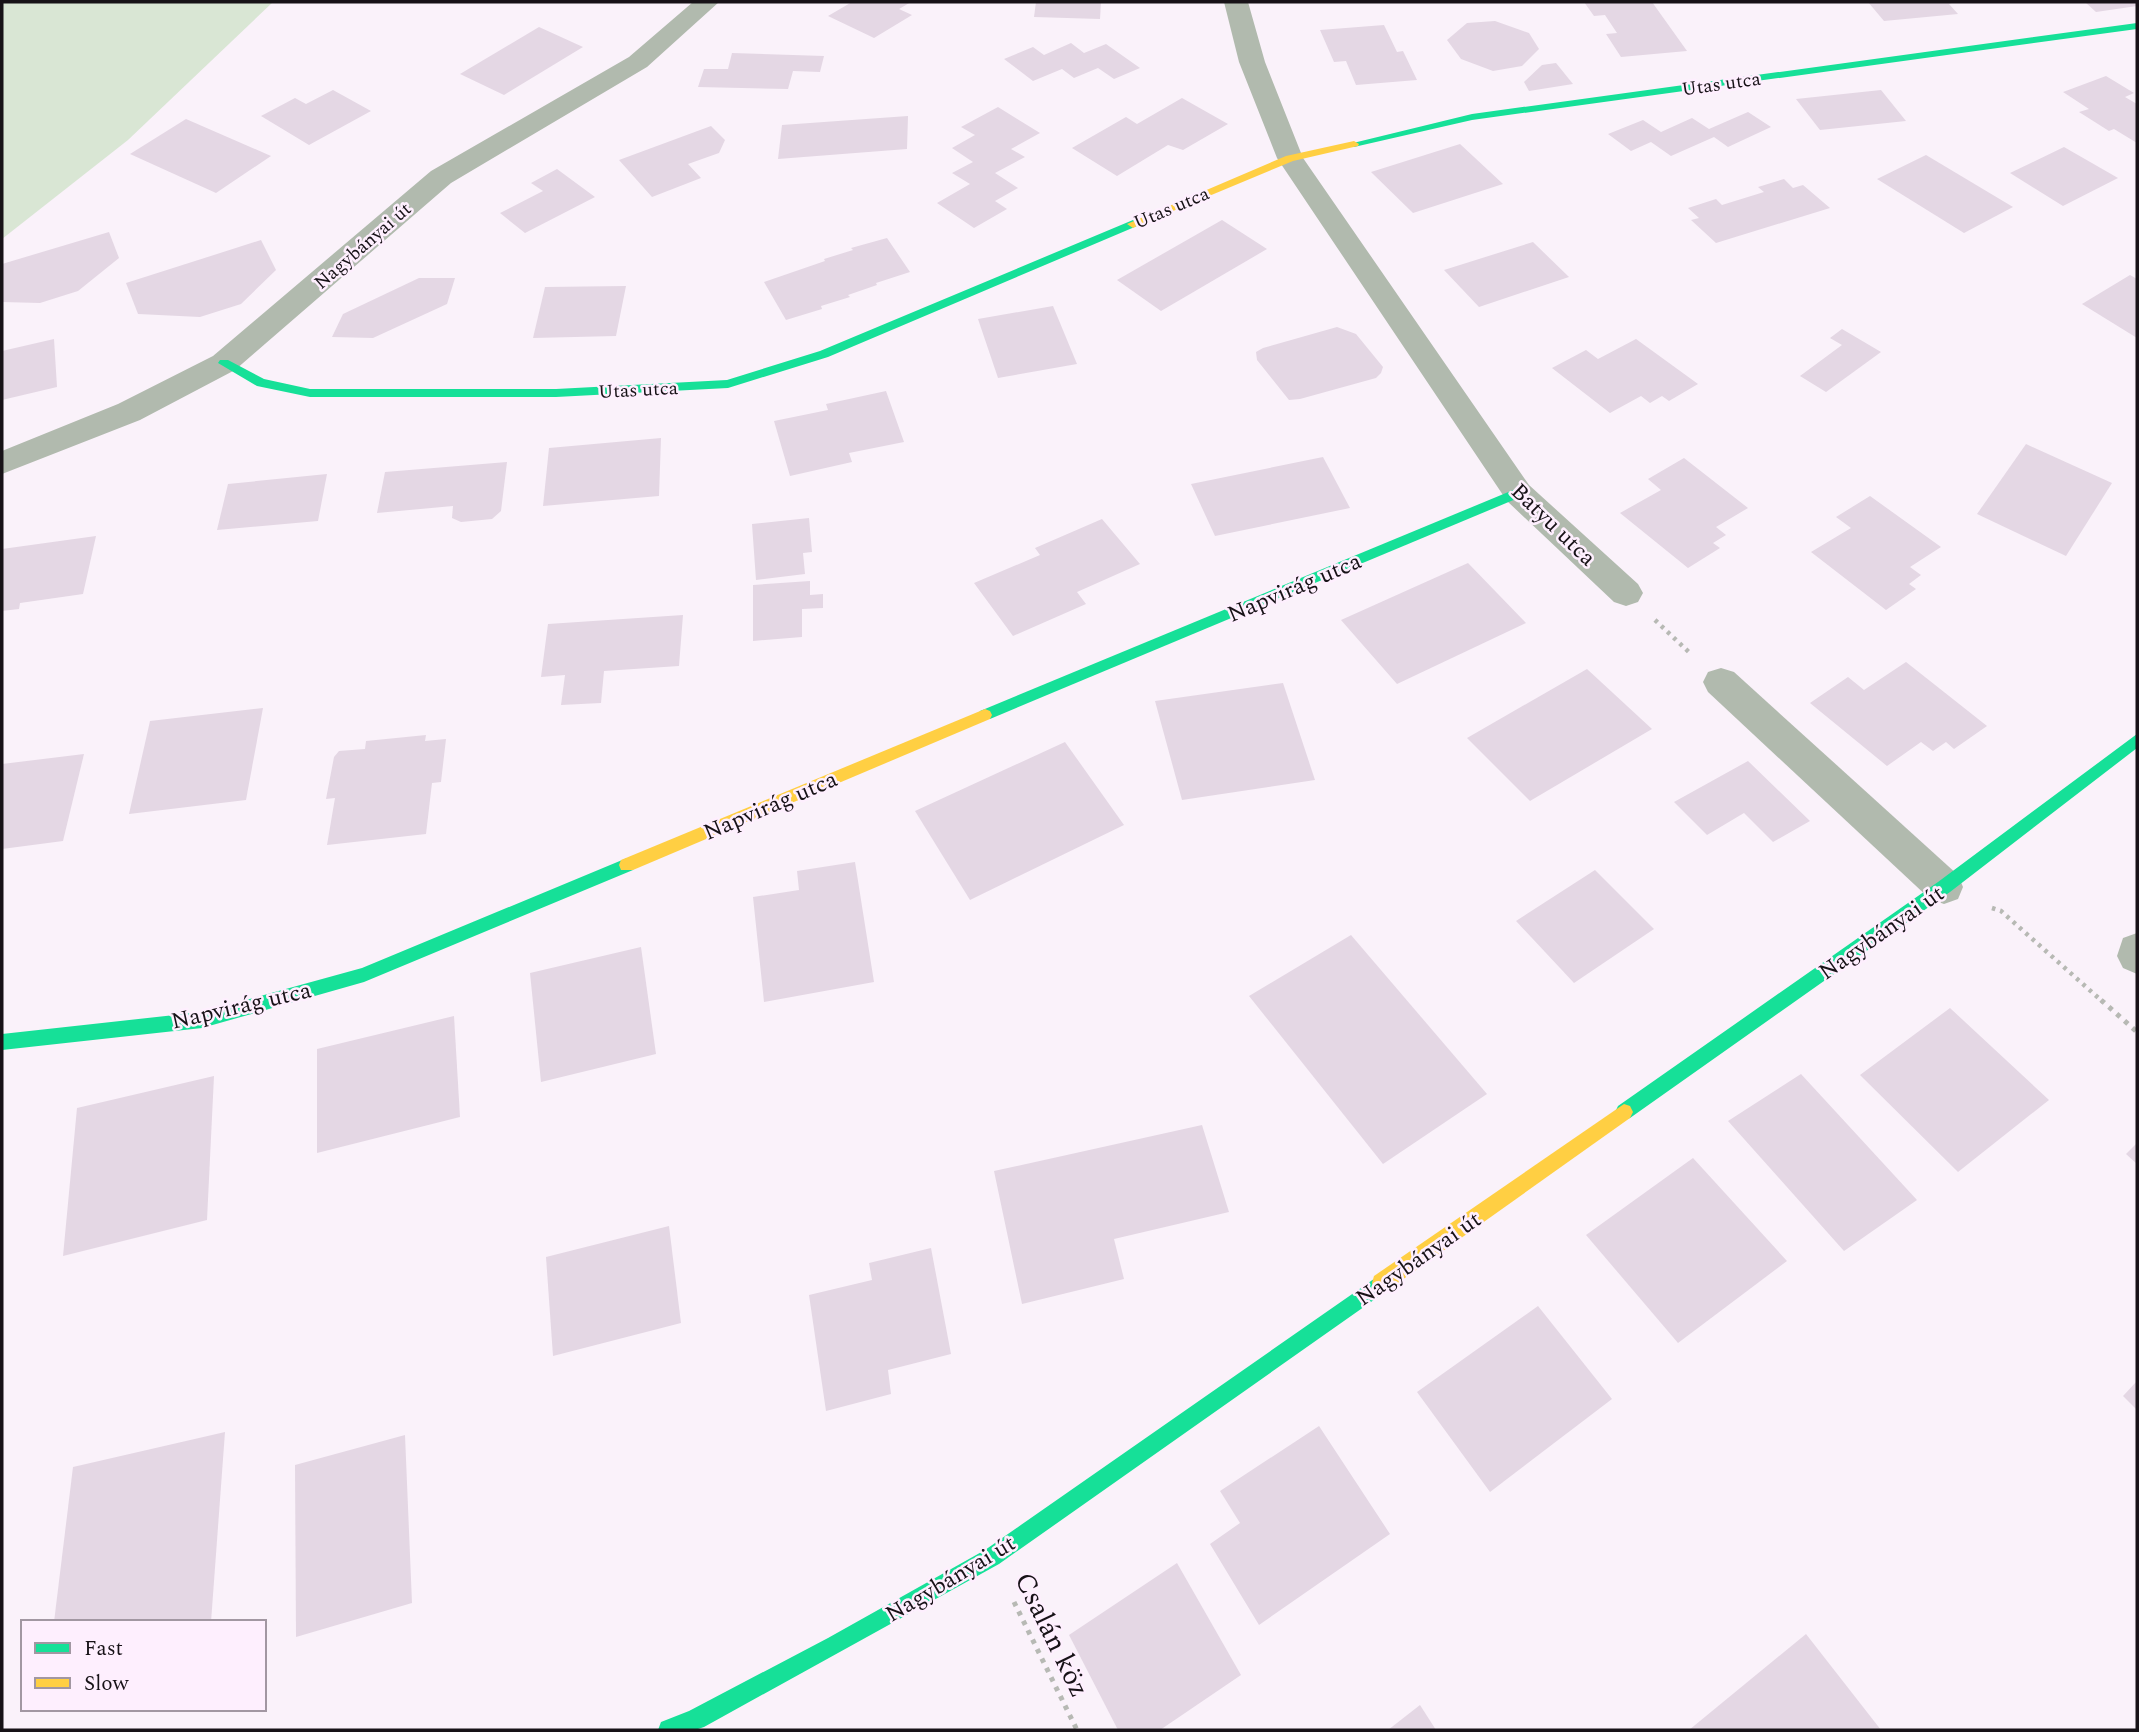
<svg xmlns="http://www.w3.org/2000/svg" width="2139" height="1732" font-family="Spectral,serif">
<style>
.green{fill:#d9e6d4}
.building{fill:#e4d7e4}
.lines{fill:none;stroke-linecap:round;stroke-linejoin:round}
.path-far1{stroke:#b7b9b4;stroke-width:4.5;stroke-dasharray:3.5 5;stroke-linecap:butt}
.path{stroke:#b7b9b4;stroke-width:5;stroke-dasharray:4.5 6;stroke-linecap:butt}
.street{fill:#b1baae;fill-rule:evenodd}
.fast{fill:#16e098;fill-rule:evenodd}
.slow{fill:#ffcf43;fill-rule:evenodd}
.labels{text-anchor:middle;stroke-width:5;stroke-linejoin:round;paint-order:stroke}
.far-street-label{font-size:19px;fill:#171217;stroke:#feeffe}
.street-label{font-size:23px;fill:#171217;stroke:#feeffe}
.near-street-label{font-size:28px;fill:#171217;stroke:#feeffe}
</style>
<rect width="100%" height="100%" fill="#faf2fa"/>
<!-- green -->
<path class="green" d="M 2,2 L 273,2 L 128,140 L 2,239 Z"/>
<!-- building -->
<g class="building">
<path d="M 852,2 L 911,2 L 899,9 L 912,15 L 874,38 L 828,16 Z"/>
<path d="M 1036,2 L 1101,2 L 1100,19 L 1034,17 Z"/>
<path d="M 1584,2 L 1652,2 L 1687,51 L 1621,57 L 1606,34 L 1617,33 L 1605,15 L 1594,16 Z"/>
<path d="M 1868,2 L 1954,2 L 1949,4 L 1958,14 L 1884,21 Z"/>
<path d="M 2085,2 L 2137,2 L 2137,6 L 2096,12 Z"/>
<path d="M 1495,21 L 1529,33 L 1539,49 L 1522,66 L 1493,71 L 1461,59 L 1447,40 L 1467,23 Z"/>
<path d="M 1384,25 L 1397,52 L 1403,51 L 1417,80 L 1356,85 L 1346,61 L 1334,62 L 1320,30 Z"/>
<path d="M 539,27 L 583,47 L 504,95 L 460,74 Z"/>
<path d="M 1071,43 L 1084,53 L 1106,44 L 1140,68 L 1114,79 L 1098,68 L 1074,78 L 1062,69 L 1033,81 L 1004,59 L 1033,47 L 1044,55 Z"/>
<path d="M 732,53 L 824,56 L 820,72 L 793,71 L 788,89 L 698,87 L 704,69 L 728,69 Z"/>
<path d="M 1556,63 L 1573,84 L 1529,91 L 1524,82 L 1542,65 Z"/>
<path d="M 2106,76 L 2134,93 L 2125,97 L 2137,104 L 2137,143 L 2114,129 L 2109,131 L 2079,112 L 2089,109 L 2063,92 Z"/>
<path d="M 333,90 L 371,111 L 309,145 L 261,116 L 295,98 L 306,104 Z"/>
<path d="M 1881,90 L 1906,121 L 1820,130 L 1796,99 Z"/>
<path d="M 1182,98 L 1228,124 L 1183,150 L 1168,145 L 1117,176 L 1072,148 L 1126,117 L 1137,124 Z"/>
<path d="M 998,107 L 1040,133 L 1011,149 L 1025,157 L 995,173 L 1018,188 L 995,201 L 1007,209 L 974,228 L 937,203 L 970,184 L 952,173 L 973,162 L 952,148 L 975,135 L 961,127 Z"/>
<path d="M 1748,112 L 1771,127 L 1728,147 L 1714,137 L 1671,156 L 1651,142 L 1631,151 L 1608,134 L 1643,120 L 1661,132 L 1692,118 L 1709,129 Z"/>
<path d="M 908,116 L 907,149 L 778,159 L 782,125 Z"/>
<path d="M 186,119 L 271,156 L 216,193 L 130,154 Z"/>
<path d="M 711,126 L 725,140 L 719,153 L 688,164 L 701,178 L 652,197 L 619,160 Z"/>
<path d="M 1460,144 L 1503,184 L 1413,213 L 1371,172 Z"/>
<path d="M 2064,147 L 2118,178 L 2063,206 L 2010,173 Z"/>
<path d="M 1926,155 L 2013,207 L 1964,233 L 1877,179 Z"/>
<path d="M 557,169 L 595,197 L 525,233 L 500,213 L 543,191 L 531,183 Z"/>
<path d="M 1784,179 L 1793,188 L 1803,185 L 1830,208 L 1716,243 L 1691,220 L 1699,218 L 1688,208 L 1716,199 L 1722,205 L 1764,192 L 1758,187 Z"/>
<path d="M 1222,220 L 1267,249 L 1161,311 L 1117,280 Z"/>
<path d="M 109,232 L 119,258 L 78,291 L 40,303 L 2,302 L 2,264 Z"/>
<path d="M 887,238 L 910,272 L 876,283 L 877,285 L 848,295 L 850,297 L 821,306 L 822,309 L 786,320 L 764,282 L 825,261 L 824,259 L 853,250 L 851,248 Z"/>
<path d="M 261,240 L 276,270 L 241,304 L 200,317 L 138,314 L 126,283 Z"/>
<path d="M 1533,242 L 1569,277 L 1479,307 L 1444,270 Z"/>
<path d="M 2130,275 L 2137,279 L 2137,338 L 2082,304 Z"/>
<path d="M 419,278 L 455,278 L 447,304 L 373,338 L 332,337 L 343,314 Z"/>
<path d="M 626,286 L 616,336 L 533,338 L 545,287 Z"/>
<path d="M 1053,306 L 1077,364 L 998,378 L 978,319 Z"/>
<path d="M 1337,327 L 1356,334 L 1383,367 L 1381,373 L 1376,378 L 1300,399 L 1289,400 L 1257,360 L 1256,352 L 1263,348 Z"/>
<path d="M 1842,329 L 1881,352 L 1826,392 L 1800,376 L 1842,345 L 1830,338 Z"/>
<path d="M 54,339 L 57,387 L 2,400 L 2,351 Z"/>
<path d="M 1636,339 L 1698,384 L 1669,401 L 1662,396 L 1650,403 L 1641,396 L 1610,413 L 1552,368 L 1586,350 L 1598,359 Z"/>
<path d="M 886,391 L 904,442 L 849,453 L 852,462 L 790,476 L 774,421 L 828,410 L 826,404 Z"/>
<path d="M 661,438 L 659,496 L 543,506 L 549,448 Z"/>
<path d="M 2026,444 L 2112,483 L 2066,556 L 1977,514 Z"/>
<path d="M 1323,457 L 1350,508 L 1215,536 L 1191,484 Z"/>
<path d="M 1684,458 L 1748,508 L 1716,527 L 1726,535 L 1713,543 L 1720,548 L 1688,568 L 1620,513 L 1661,490 L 1648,479 Z"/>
<path d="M 507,462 L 501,511 L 492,519 L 461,522 L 452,518 L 453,506 L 377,513 L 385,472 Z"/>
<path d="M 327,474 L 318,521 L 217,530 L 228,484 Z"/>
<path d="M 1870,496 L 1941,547 L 1910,567 L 1921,575 L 1909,584 L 1916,589 L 1886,610 L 1811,552 L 1851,528 L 1836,517 Z"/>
<path d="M 809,518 L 812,552 L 803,553 L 805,574 L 756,580 L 752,524 Z"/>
<path d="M 1102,519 L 1140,564 L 1077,592 L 1086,604 L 1013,636 L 974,583 L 1040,555 L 1035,548 Z"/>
<path d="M 96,536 L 83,594 L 20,603 L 19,609 L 2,611 L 2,549 Z"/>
<path d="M 1468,563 L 1526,623 L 1397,684 L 1341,620 Z"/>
<path d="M 810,581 L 810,595 L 823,594 L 823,608 L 802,609 L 802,637 L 753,641 L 753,585 Z"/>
<path d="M 683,615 L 679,666 L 604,671 L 601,703 L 561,705 L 565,675 L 541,677 L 548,624 Z"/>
<path d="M 1906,662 L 1987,726 L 1954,749 L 1946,742 L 1933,751 L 1921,742 L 1887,766 L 1810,703 L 1848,677 L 1864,690 Z"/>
<path d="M 1587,669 L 1652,729 L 1530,801 L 1467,738 Z"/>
<path d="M 1283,683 L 1315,780 L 1182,800 L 1155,701 Z"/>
<path d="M 263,708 L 246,800 L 129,814 L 150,721 Z"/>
<path d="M 426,735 L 425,741 L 446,739 L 441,782 L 432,783 L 426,834 L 327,845 L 335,798 L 326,799 L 334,757 L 339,751 L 365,749 L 366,741 Z"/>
<path d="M 1065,742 L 1124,825 L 970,900 L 915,811 Z"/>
<path d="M 84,754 L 63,841 L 2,849 L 2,764 Z"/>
<path d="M 1748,761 L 1810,821 L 1773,842 L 1744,813 L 1707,835 L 1674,802 Z"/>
<path d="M 855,862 L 874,982 L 764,1002 L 753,897 L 799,890 L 797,871 Z"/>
<path d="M 1595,870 L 1654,929 L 1574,983 L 1516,921 Z"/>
<path d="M 1351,935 L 1487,1094 L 1383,1164 L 1249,996 Z"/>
<path d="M 641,947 L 656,1054 L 541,1082 L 530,973 Z"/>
<path d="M 1950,1008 L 2049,1100 L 1958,1172 L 1860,1075 Z"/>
<path d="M 454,1016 L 460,1117 L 317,1153 L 317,1049 Z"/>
<path d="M 1801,1074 L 1917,1200 L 1844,1251 L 1728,1121 Z"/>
<path d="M 214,1076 L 207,1220 L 63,1256 L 77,1108 Z"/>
<path d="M 1202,1125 L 1229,1212 L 1114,1239 L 1124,1279 L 1022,1304 L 994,1171 Z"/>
<path d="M 2137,1143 L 2137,1164 L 2126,1154 Z"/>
<path d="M 1693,1158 L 1787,1261 L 1678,1343 L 1586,1235 Z"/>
<path d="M 669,1226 L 681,1323 L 553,1356 L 546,1257 Z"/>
<path d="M 931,1248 L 951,1354 L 888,1370 L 891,1394 L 826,1411 L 809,1295 L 872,1280 L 869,1263 Z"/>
<path d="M 1538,1306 L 1612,1399 L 1490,1492 L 1417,1392 Z"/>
<path d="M 2137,1381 L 2137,1410 L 2123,1396 Z"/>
<path d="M 1319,1426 L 1390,1534 L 1259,1625 L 1210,1544 L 1240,1523 L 1220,1491 Z"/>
<path d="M 225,1432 L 211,1622 L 54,1622 L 73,1467 Z"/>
<path d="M 405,1435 L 412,1603 L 296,1637 L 295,1465 Z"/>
<path d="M 1177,1563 L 1241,1675 L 1160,1730 L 1118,1730 L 1069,1635 Z"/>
<path d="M 1806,1634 L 1881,1730 L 1689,1730 Z"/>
<path d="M 1420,1705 L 1436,1730 L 1388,1730 Z"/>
</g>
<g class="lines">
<!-- path-far1 -->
<g class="path-far1">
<path d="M 1655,620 L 1692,655"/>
<path d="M 1992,908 L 2001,911 L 2103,1002"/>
</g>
<!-- path -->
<g class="path">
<path d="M 2101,1000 L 2137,1032"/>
<path d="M 1014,1602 L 1077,1730"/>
</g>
<!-- street -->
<g class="street">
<path d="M 693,2 L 719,2 L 647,67 L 451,183 L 235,370 L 140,420 L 2,474 L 2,451 L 118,404 L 213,356 L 431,171 L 629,57 Z"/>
<path d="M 1224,2 L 1248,2 L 1265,62 L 1303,158 L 1529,485 L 1638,584 L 1643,593 L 1638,602 L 1626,606 L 1614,602 L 1507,501 L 1277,158 L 1239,62 Z"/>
<path d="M 1721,668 L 1734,672 L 1958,875 L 1963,887 L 1958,899 L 1944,904 L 1930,899 L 1708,692 L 1703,682 L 1708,672 Z"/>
<path d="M 2137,933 L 2137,974 L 2123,968 L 2117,956 L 2123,938 Z"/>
</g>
<!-- fast -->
<g class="fast">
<path d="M 2137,23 L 2137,29 L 1472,120 L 1354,147 L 1349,144 L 1472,114 Z"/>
<path d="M 1133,220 L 1139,224 L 1137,226 L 828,357 L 728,388 L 556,397 L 310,397 L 257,386 L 218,363 L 220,360 L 228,360 L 264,379 L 310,389 L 556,389 L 727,380 L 820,351 Z"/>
<path d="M 1518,488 L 1525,493 L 1523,496 L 990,719 L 980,719 L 978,715 L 980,711 Z"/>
<path d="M 2137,734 L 2137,748 L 1950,892 L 1630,1118 L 1624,1120 L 1618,1118 L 1615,1112 L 1618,1106 L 1938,882 Z"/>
<path d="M 627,858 L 633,860 L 635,865 L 633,870 L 364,982 L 202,1028 L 2,1050 L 2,1034 L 202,1012 L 362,968 Z"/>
<path d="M 1381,1274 L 1388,1276 L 1390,1283 L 1388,1290 L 999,1564 L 704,1727 L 695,1730 L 658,1730 L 661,1722 L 689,1711 L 828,1638 L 985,1550 Z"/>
</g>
<!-- slow -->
<g class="slow">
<path d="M 1354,141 L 1359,144 L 1358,146 L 1293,161 L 1137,226 L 1133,228 L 1127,224 L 1286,156 Z"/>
<path d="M 985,709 L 990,711 L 992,715 L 990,719 L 633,870 L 621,870 L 619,865 L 621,860 Z"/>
<path d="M 1624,1104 L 1630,1106 L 1633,1112 L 1630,1118 L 1388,1290 L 1381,1292 L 1374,1290 L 1372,1283 L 1374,1276 Z"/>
</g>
</g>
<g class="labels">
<!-- far-street labels -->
<g class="far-street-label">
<text transform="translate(1721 83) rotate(-8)" y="7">Utas utca</text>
<text transform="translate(1171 207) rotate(-23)" y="7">Utas utca</text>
<text transform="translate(362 245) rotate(-41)" y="7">Nagybányai út</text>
<text transform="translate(638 389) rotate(-3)" y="7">Utas utca</text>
</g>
<!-- street labels -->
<g class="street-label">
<text transform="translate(1554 524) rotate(44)" y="8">Batyu utca</text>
<text transform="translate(1294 587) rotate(-23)" y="8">Napvirág utca</text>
<text transform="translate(770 805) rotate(-23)" y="8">Napvirág utca</text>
<text transform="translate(1881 932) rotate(-35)" y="8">Nagybányai út</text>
<text transform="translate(241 1005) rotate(-13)" y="8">Napvirág utca</text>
<text transform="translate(1418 1258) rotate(-35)" y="8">Nagybányai út</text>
<text transform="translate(950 1578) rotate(-31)" y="8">Nagybányai út</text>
</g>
<!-- near-street labels -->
<g class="near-street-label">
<text transform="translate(1053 1634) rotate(64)" y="10">Csalán köz</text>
</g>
</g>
<!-- border -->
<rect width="2139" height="1732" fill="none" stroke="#171217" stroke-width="7"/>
<!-- legend -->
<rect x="21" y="1620" width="245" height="91" fill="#feeffe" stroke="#a297a2" stroke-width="2"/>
<rect x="35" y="1643" width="35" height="10" fill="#16e098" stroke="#a297a2" stroke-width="2"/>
<text x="84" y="1655" font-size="21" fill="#171217">Fast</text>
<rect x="35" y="1678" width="35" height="10" fill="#ffcf43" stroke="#a297a2" stroke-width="2"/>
<text x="84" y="1690" font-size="21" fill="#171217">Slow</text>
</svg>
